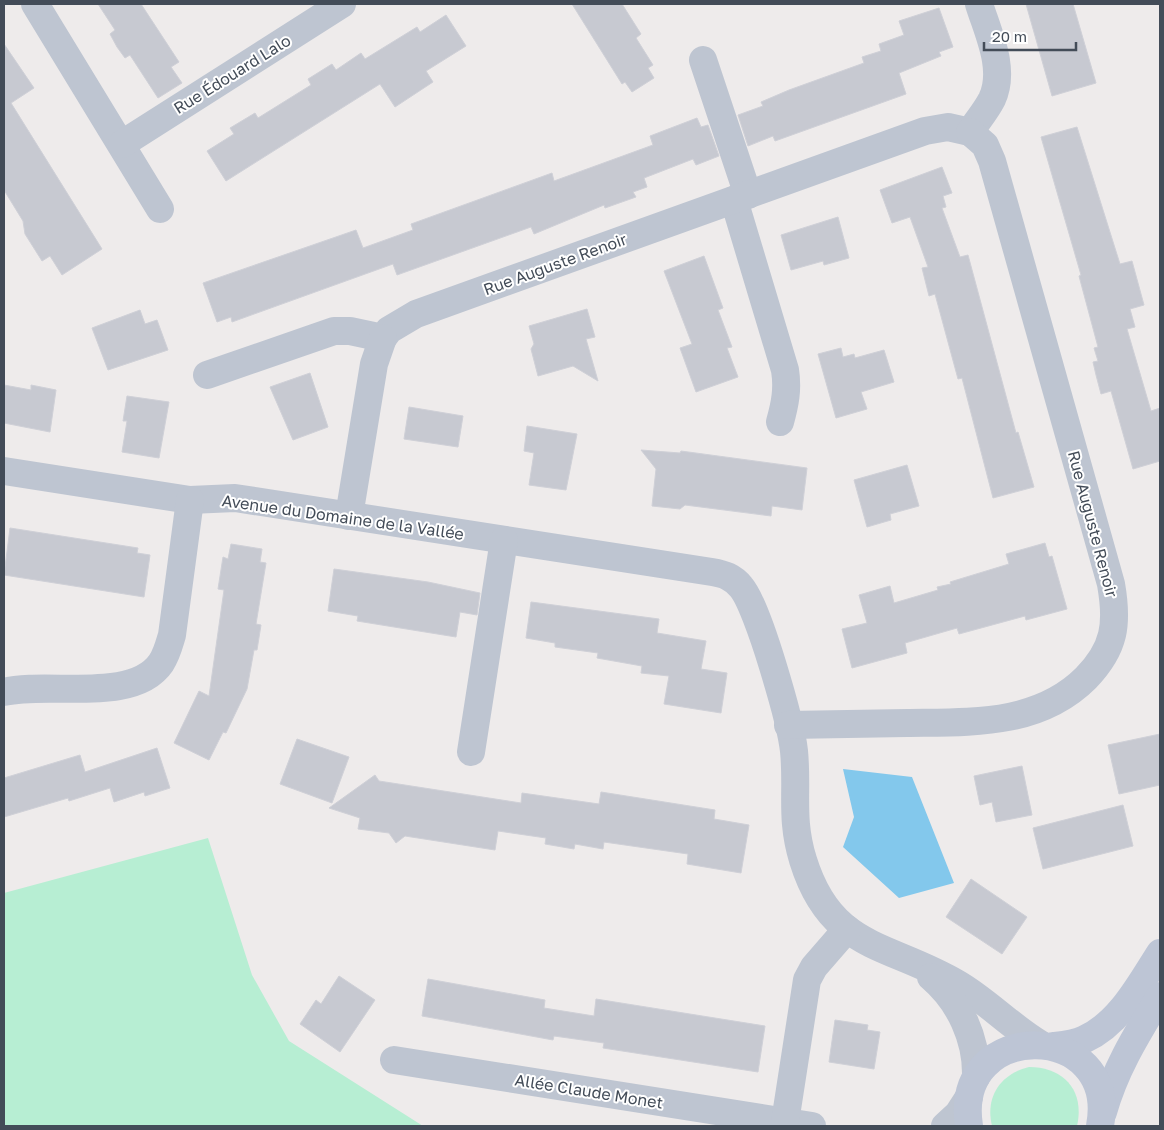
<svg xmlns="http://www.w3.org/2000/svg" width="1164" height="1130" font-family="'Golos Text',sans-serif">
<style>
.green{fill:#b7eed3}
.water{fill:#83c8ec}
.building{fill:#c7c9d1;stroke:#cfd0d7}
.lines{fill:none;stroke-linecap:round;stroke-linejoin:round}
.street{stroke:#bec5d1;stroke-width:28}
.secondary{stroke:#bdc5d5;stroke-width:28}
.labels{text-anchor:middle;stroke-width:4;stroke-linejoin:round;paint-order:stroke}
.street-label{font-size:16px;fill:#434c58;stroke:#fff}
</style>
<rect width="100%" height="100%" fill="#eeebeb"/>
<!-- green -->
<g class="green">
<path d="M 208,838 L 252,975 L 289,1041 L 423,1126 L 4,1126 L 4,893 Z"/>
<path d="M 1029,1067 C 1064,1067 1085,1091 1077,1126 L 992,1126 C 985,1097 1000,1074 1029,1067 Z"/>
</g>
<!-- water -->
<path class="water" d="M 843,769 L 912,777 L 954,883 L 899,898 L 843,847 L 854,817 Z"/>
<!-- building -->
<g class="building">
<path d="M 98,4 L 141,4 L 179,62 L 171,67 L 182,83 L 158,98 L 130,55 L 125,58 L 117,47 L 110,34 L 115,30 Z"/>
<path d="M 572,4 L 622,4 L 641,34 L 636,38 L 653,65 L 648,68 L 654,78 L 632,92 L 625,82 L 622,84 Z"/>
<path d="M 1026,4 L 1073,4 L 1096,83 L 1052,96 Z"/>
<path d="M 939,8 L 953,47 L 939,52 L 941,56 L 899,73 L 906,94 L 775,141 L 773,136 L 748,146 L 738,115 L 763,106 L 761,102 L 789,90 L 864,63 L 862,57 L 881,51 L 879,44 L 904,35 L 899,21 Z"/>
<path d="M 446,15 L 466,46 L 426,71 L 433,82 L 395,107 L 380,84 L 226,181 L 207,151 L 234,134 L 230,128 L 255,113 L 258,118 L 311,85 L 308,79 L 332,64 L 336,70 L 361,53 L 365,59 L 417,27 L 420,32 Z"/>
<path d="M 4,44 L 34,88 L 11,103 L 102,249 L 62,275 L 50,256 L 42,261 L 25,234 L 23,221 L 4,190 Z"/>
<path d="M 697,118 L 701,127 L 708,125 L 719,156 L 696,165 L 693,159 L 644,178 L 647,187 L 633,192 L 636,197 L 605,208 L 604,205 L 534,234 L 531,227 L 397,275 L 393,264 L 232,322 L 231,317 L 217,322 L 203,283 L 356,230 L 363,248 L 413,230 L 411,224 L 552,173 L 554,181 L 653,145 L 650,136 Z"/>
<path d="M 1077,127 L 1120,264 L 1132,261 L 1144,305 L 1130,309 L 1135,327 L 1127,329 L 1151,411 L 1160,408 L 1160,461 L 1133,469 L 1111,391 L 1101,394 L 1096,375 L 1093,362 L 1098,361 L 1094,348 L 1098,347 L 1079,276 L 1081,275 L 1041,137 Z"/>
<path d="M 942,167 L 952,193 L 943,196 L 946,207 L 942,208 L 960,257 L 968,255 L 1016,433 L 1018,432 L 1034,487 L 993,498 L 962,378 L 958,379 L 935,294 L 929,296 L 922,268 L 928,267 L 910,217 L 892,223 L 880,190 Z"/>
<path d="M 838,217 L 849,258 L 824,265 L 823,261 L 791,270 L 781,235 Z"/>
<path d="M 704,256 L 723,308 L 718,310 L 732,347 L 727,348 L 738,377 L 696,392 L 680,348 L 692,344 L 664,271 Z"/>
<path d="M 587,309 L 595,337 L 586,339 L 598,381 L 573,366 L 538,376 L 531,349 L 534,344 L 529,326 Z"/>
<path d="M 140,310 L 145,324 L 157,320 L 168,350 L 108,370 L 92,328 Z"/>
<path d="M 841,348 L 843,357 L 854,354 L 855,358 L 884,350 L 894,382 L 861,392 L 867,409 L 836,418 L 818,354 Z"/>
<path d="M 310,373 L 328,427 L 293,440 L 270,387 Z"/>
<path d="M 4,385 L 31,390 L 31,385 L 56,390 L 50,432 L 4,423 Z"/>
<path d="M 127,396 L 169,402 L 159,458 L 122,452 L 127,421 L 123,421 Z"/>
<path d="M 409,407 L 463,416 L 458,447 L 404,439 Z"/>
<path d="M 527,426 L 577,434 L 566,490 L 529,485 L 534,453 L 524,451 Z"/>
<path d="M 641,450 L 680,453 L 681,451 L 807,468 L 802,510 L 772,506 L 771,516 L 685,505 L 680,509 L 652,506 L 656,469 Z"/>
<path d="M 907,465 L 919,506 L 890,514 L 891,520 L 867,527 L 854,480 Z"/>
<path d="M 10,528 L 138,548 L 137,553 L 150,555 L 144,597 L 4,575 Z"/>
<path d="M 1045,543 L 1049,557 L 1052,556 L 1067,609 L 1026,620 L 1025,616 L 959,634 L 957,628 L 905,643 L 907,653 L 852,668 L 842,629 L 867,623 L 859,595 L 890,586 L 894,603 L 938,590 L 937,587 L 951,584 L 950,582 L 1009,564 L 1006,554 Z"/>
<path d="M 231,544 L 262,549 L 260,562 L 266,563 L 256,624 L 261,625 L 257,650 L 254,650 L 247,689 L 226,733 L 223,732 L 209,760 L 174,743 L 199,691 L 209,696 L 224,590 L 218,589 L 223,557 L 228,559 Z"/>
<path d="M 334,569 L 428,582 L 480,593 L 477,615 L 460,612 L 456,637 L 357,621 L 358,616 L 328,611 Z"/>
<path d="M 531,602 L 659,619 L 657,633 L 706,641 L 701,669 L 727,673 L 721,713 L 664,704 L 669,676 L 641,673 L 642,666 L 597,658 L 598,653 L 555,647 L 555,643 L 526,638 Z"/>
<path d="M 1160,734 L 1160,785 L 1119,794 L 1108,745 Z"/>
<path d="M 297,739 L 349,757 L 332,803 L 280,784 Z"/>
<path d="M 157,748 L 170,788 L 145,796 L 144,792 L 114,802 L 110,788 L 69,801 L 68,798 L 4,817 L 4,778 L 80,755 L 85,772 Z"/>
<path d="M 1022,766 L 1032,815 L 996,822 L 992,802 L 980,805 L 974,776 Z"/>
<path d="M 375,775 L 379,781 L 521,803 L 522,793 L 599,804 L 601,792 L 715,810 L 714,819 L 749,825 L 741,873 L 687,864 L 688,854 L 604,842 L 603,849 L 575,844 L 574,849 L 545,844 L 546,838 L 498,831 L 495,850 L 405,836 L 396,843 L 389,833 L 358,829 L 360,818 L 329,808 Z"/>
<path d="M 1123,805 L 1133,846 L 1043,869 L 1033,828 Z"/>
<path d="M 971,879 L 1027,917 L 1002,954 L 946,917 Z"/>
<path d="M 339,976 L 375,1000 L 340,1052 L 300,1024 L 316,1000 L 321,1004 Z"/>
<path d="M 428,979 L 545,1000 L 544,1008 L 594,1016 L 596,999 L 765,1026 L 758,1072 L 603,1048 L 604,1043 L 554,1036 L 553,1040 L 422,1016 Z"/>
<path d="M 835,1020 L 868,1025 L 867,1030 L 880,1032 L 874,1069 L 829,1062 Z"/>
</g>
<g class="lines">
<!-- street -->
<g class="street">
<path d="M 35,4 L 160,209"/>
<path d="M 703,60 L 748,195"/>
<path d="M 122,144 L 342,4"/>
<path d="M 734,200 L 785,370 C 788,389 785,404 780,422"/>
<path d="M 207,375 L 334,331 L 350,331 L 383,338 L 389,330 L 416,314 L 925,131 L 948,127 L 970,132 C 977,121 986,111 992,99 C 1006,69 988,33 979,4"/>
<path d="M 4,471 L 190,500 L 235,498 L 712,572 C 724,574 733,577 741,587 C 758,606 791,723 794,751 C 798,791 790,818 803,860 C 831,951 889,943 958,984 C 987,1001 1010,1026 1040,1044"/>
<path d="M 349,516 L 374,364 L 383,338"/>
<path d="M 4,692 C 47,681 133,704 161,663 C 167,654 169,645 172,635 L 190,500"/>
<path d="M 788,725 C 828,724 867,724 907,723 C 970,722 1038,726 1086,678 C 1115,648 1118,624 1111,584 L 992,161 L 985,145 L 970,132"/>
<path d="M 471,752 L 504,540"/>
<path d="M 931,977 C 960,1002 977,1039 976,1077"/>
<path d="M 394,1060 L 812,1126"/>
<path d="M 785,1122 L 807,980 L 814,967 L 847,929"/>
<path d="M 945,1126 L 958,1114 L 969,1097"/>
</g>
<!-- secondary -->
<g class="secondary">
<path d="M 1054,1046 C 1064,1045 1075,1044 1085,1039 C 1120,1023 1140,984 1160,953"/>
<path d="M 1103,1112 C 1115,1069 1137,1034 1160,996"/>
<path d="M 969,1126 C 952,1017 1120,1020 1100,1126"/>
</g>
</g>
<g class="labels">
<!-- street labels -->
<g class="street-label">
<text transform="translate(232 74) rotate(-32)" y="6">Rue Édouard Lalo</text>
<text transform="translate(555 264) rotate(-20)" y="6">Rue Auguste Renoir</text>
<text transform="translate(343 517) rotate(8)" y="6">Avenue du Domaine de la Vallée</text>
<text transform="translate(1093 524) rotate(75)" y="6">Rue Auguste Renoir</text>
<text transform="translate(589 1091) rotate(9)" y="6">Allée Claude Monet</text>
</g>
</g>
<!-- border -->
<rect width="1164" height="1130" fill="none" stroke="#434c58" stroke-width="10"/>
<!-- scale -->
<path d="M984 42v8h92v-8" fill="none" stroke="#434c58" stroke-width="2.5"/>
<text x="992" y="42" font-size="15" fill="#434c58" stroke="#ffffff" stroke-width="4" paint-order="stroke">20 m</text>
</svg>
